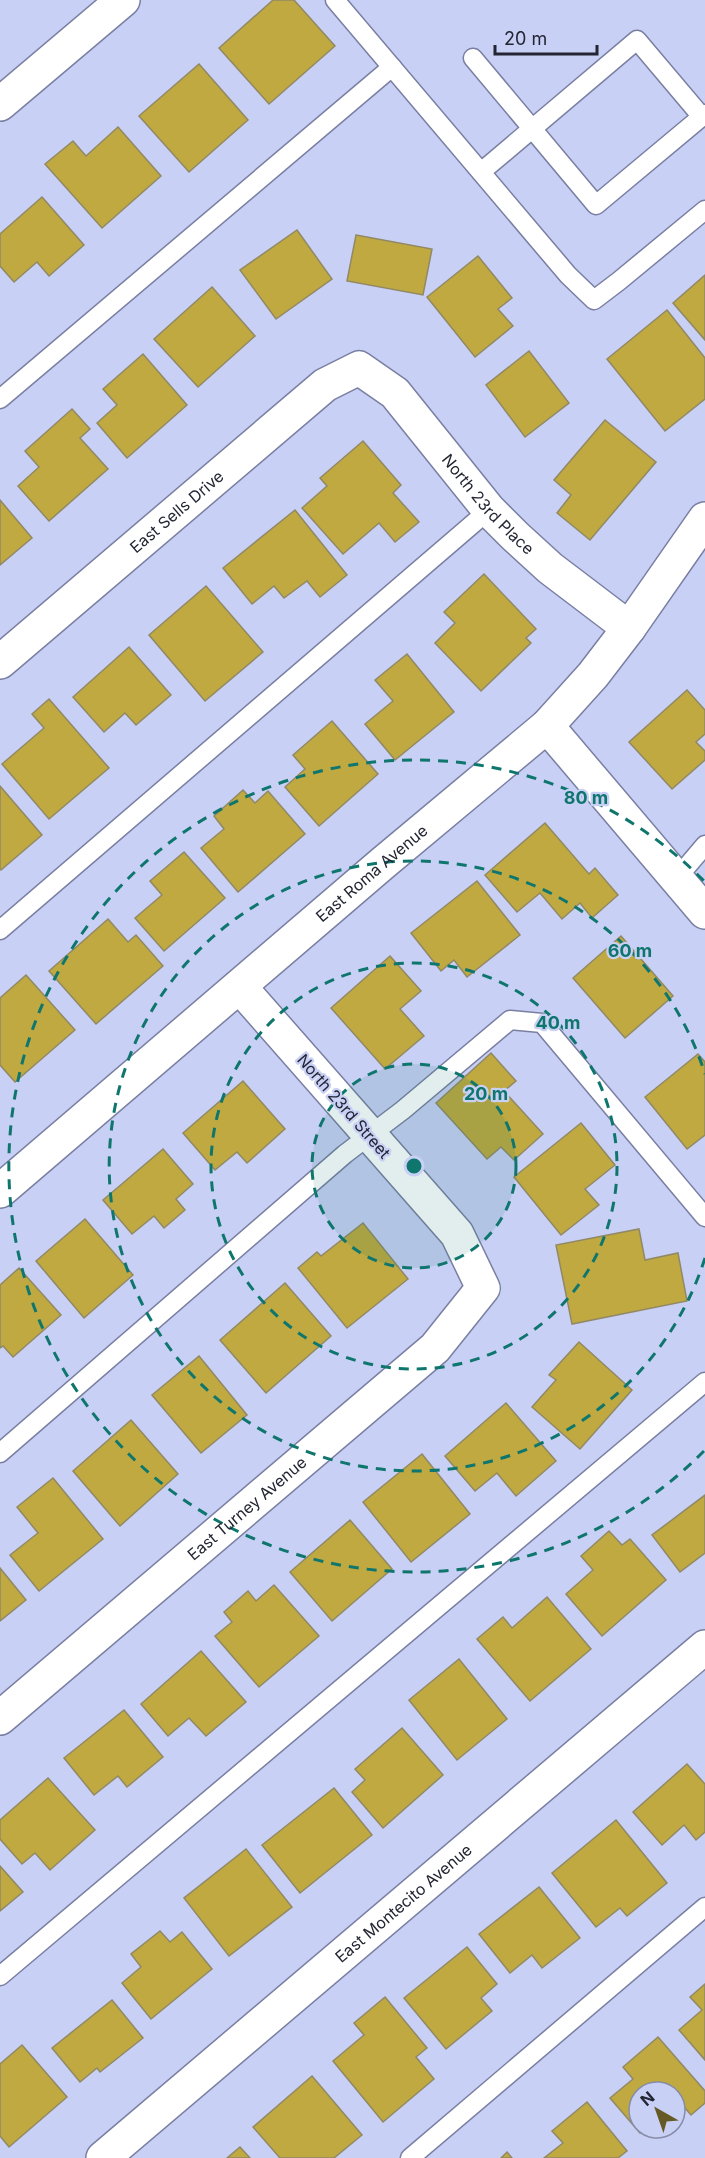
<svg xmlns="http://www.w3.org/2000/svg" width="705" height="2158" font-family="Inter,sans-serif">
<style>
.building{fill:#bfa940;stroke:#918965;stroke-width:1.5}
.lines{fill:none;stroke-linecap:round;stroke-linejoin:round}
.lane-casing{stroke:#797fa1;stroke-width:21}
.street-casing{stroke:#797fa1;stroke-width:36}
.secondary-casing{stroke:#797fa1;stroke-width:36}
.lane{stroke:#fff;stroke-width:18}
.street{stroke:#fff;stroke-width:33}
.secondary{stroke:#fff;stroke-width:33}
.ring{fill:none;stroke:#0f766e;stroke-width:3;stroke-dasharray:10 8}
.labels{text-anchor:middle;stroke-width:4.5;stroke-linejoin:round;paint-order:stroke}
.street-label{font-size:16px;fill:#232533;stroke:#c9d0f5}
.centre{fill:#0f766e;stroke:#c9d0f5;stroke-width:3}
.ring-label{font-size:18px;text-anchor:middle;font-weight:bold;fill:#0f766e;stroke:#c9d0f5;stroke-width:4.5;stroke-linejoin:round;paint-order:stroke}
</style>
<rect width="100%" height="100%" fill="#c9d0f5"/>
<!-- building -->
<g class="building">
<path d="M 273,0 L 294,0 L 335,46 L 269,104 L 219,48 Z"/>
<path d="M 199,64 L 248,120 L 189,172 L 139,116 Z"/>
<path d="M 118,127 L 161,176 L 102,228 L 45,164 L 73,141 L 86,156 Z"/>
<path d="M 42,197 L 84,245 L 49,276 L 37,262 L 14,282 L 0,266 L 0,234 Z"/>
<path d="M 297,230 L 332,279 L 276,319 L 240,270 Z"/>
<path d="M 356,235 L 432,249 L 423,295 L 347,281 Z"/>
<path d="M 478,256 L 512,298 L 498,309 L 513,326 L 475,357 L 427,297 Z"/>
<path d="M 705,275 L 705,340 L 673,303 Z"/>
<path d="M 212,287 L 255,336 L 198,387 L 154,339 Z"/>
<path d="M 667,310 L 705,358 L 705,399 L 665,431 L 607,359 Z"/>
<path d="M 529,351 L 569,403 L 525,437 L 486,385 Z"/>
<path d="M 143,354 L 187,405 L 127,458 L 97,423 L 117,405 L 103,389 Z"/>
<path d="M 72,409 L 90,429 L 80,438 L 108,469 L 49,521 L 18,486 L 39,467 L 25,451 Z"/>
<path d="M 605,420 L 656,462 L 590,540 L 557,513 L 571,495 L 554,480 Z"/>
<path d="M 363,441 L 401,485 L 393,493 L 419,522 L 395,542 L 379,523 L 343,554 L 302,508 L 327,486 L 320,478 Z"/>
<path d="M 0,500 L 32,538 L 0,565 Z"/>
<path d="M 295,510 L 347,575 L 320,597 L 307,581 L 284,598 L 274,586 L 252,604 L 223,568 Z"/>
<path d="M 484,574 L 536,629 L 526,638 L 531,643 L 481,691 L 435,643 L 455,623 L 444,612 Z"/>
<path d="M 206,586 L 263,652 L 205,701 L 149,635 Z"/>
<path d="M 129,647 L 171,695 L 136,725 L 125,713 L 104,732 L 73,697 Z"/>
<path d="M 407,654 L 454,712 L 395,760 L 365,724 L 393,701 L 375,680 Z"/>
<path d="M 687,690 L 705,710 L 705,734 L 696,742 L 705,751 L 705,760 L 672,789 L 629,742 Z"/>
<path d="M 49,699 L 109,768 L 49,819 L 2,764 L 44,728 L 32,714 Z"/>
<path d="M 332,721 L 378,774 L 319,826 L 285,787 L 305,769 L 293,755 Z"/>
<path d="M 0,786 L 42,835 L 1,870 L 0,869 Z"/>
<path d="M 243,790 L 255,803 L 268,791 L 305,834 L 238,892 L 201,848 L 224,829 L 214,816 Z"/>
<path d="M 545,823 L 589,874 L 595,868 L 618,895 L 592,918 L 580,903 L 562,919 L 540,893 L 517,912 L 485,875 Z"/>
<path d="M 184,852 L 225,898 L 164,951 L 135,918 L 162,895 L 150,881 Z"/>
<path d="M 477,881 L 520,935 L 467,977 L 454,960 L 441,971 L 411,933 Z"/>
<path d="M 108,919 L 128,942 L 136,935 L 163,966 L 96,1024 L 49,971 Z"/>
<path d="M 621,936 L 673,996 L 625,1038 L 573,978 Z"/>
<path d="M 390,956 L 421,991 L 400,1009 L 424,1036 L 385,1069 L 331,1008 Z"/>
<path d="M 26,975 L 75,1030 L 15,1082 L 0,1065 L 0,998 Z"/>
<path d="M 491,1053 L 516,1081 L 504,1091 L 543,1134 L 514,1160 L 501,1147 L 487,1159 L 436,1103 Z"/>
<path d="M 698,1054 L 705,1062 L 705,1135 L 687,1149 L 645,1097 Z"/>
<path d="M 243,1081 L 285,1129 L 247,1163 L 237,1152 L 215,1170 L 183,1133 Z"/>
<path d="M 581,1123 L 615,1165 L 585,1189 L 599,1205 L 561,1235 L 514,1177 Z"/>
<path d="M 163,1149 L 193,1184 L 176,1199 L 185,1210 L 164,1228 L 154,1216 L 132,1234 L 103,1200 Z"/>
<path d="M 85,1219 L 133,1275 L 84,1318 L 36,1261 Z"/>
<path d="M 363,1223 L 408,1279 L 347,1328 L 298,1268 L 317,1252 L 321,1256 Z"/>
<path d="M 639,1229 L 645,1260 L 678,1253 L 687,1301 L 572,1324 L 556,1245 Z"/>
<path d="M 19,1268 L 61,1315 L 13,1357 L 3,1346 L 0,1348 L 0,1285 Z"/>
<path d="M 285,1283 L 331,1336 L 266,1393 L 220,1340 Z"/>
<path d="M 579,1342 L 632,1390 L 580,1449 L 532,1407 L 556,1380 L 549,1375 Z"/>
<path d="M 199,1356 L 247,1415 L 201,1453 L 152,1395 Z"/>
<path d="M 506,1403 L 556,1461 L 516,1496 L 497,1473 L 475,1491 L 445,1456 Z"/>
<path d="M 131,1420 L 178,1474 L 120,1526 L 73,1471 Z"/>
<path d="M 422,1454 L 470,1514 L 411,1562 L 363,1502 Z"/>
<path d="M 53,1478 L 103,1539 L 39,1591 L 10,1555 L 38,1533 L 17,1507 Z"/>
<path d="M 705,1495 L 705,1553 L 680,1572 L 652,1535 Z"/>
<path d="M 350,1520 L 392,1569 L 332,1621 L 290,1572 Z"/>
<path d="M 609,1531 L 622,1545 L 630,1539 L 666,1580 L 602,1636 L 566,1594 L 593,1570 L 581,1556 Z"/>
<path d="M 0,1568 L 26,1600 L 0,1621 Z"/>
<path d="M 274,1585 L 319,1636 L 259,1687 L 215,1636 L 232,1622 L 224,1612 L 248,1591 L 256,1601 Z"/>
<path d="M 547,1597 L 591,1649 L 530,1701 L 477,1639 L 503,1617 L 512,1628 Z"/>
<path d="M 201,1651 L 246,1702 L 206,1736 L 189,1718 L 168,1736 L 141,1704 Z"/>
<path d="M 459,1659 L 507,1719 L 457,1760 L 409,1700 Z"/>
<path d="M 124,1710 L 163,1757 L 127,1787 L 118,1776 L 94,1795 L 64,1758 Z"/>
<path d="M 402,1728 L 443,1775 L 383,1828 L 352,1792 L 365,1780 L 355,1769 Z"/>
<path d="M 687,1764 L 705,1784 L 705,1832 L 696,1840 L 684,1825 L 662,1845 L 633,1812 Z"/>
<path d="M 48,1778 L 95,1830 L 50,1870 L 35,1853 L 22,1864 L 0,1839 L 0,1820 Z"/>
<path d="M 334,1788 L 372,1835 L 300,1893 L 262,1845 Z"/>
<path d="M 616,1820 L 667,1883 L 627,1916 L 620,1908 L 596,1927 L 552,1873 Z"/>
<path d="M 246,1849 L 292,1907 L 229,1956 L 184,1898 Z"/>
<path d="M 0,1866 L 23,1892 L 0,1911 Z"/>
<path d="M 539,1887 L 580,1938 L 542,1968 L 532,1955 L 510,1973 L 479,1934 Z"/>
<path d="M 160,1931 L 170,1942 L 182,1932 L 212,1969 L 151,2019 L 122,1983 L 141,1967 L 131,1954 Z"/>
<path d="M 467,1947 L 497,1984 L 481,1998 L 492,2011 L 446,2049 L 404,1998 Z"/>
<path d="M 705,1984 L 705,2060 L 679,2030 L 702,2010 L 690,1997 Z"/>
<path d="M 385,1997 L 427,2048 L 416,2057 L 434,2079 L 383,2122 L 333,2061 L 364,2035 L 354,2023 Z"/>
<path d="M 112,2000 L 143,2038 L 100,2072 L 97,2068 L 80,2082 L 52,2048 Z"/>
<path d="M 658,2037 L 705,2091 L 705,2103 L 691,2115 L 678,2100 L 675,2103 L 675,2092 L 639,2092 L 639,2128 L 646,2128 L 640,2133 L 610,2098 L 633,2079 L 623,2067 Z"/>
<path d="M 22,2045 L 67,2097 L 9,2147 L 0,2136 L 0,2064 Z"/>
<path d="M 312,2076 L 362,2135 L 334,2158 L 280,2158 L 253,2127 Z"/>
<path d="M 587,2102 L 627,2151 L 618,2158 L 544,2158 L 563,2143 L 552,2131 Z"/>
<path d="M 240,2147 L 250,2158 L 227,2158 Z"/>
<path d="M 507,2152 L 512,2158 L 501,2158 Z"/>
</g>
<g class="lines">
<!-- lane casing -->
<g class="lane-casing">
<g id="lane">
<path d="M 335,0 L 568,275 L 594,300 L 619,281 L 705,210"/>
<path d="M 473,58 L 596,205 L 705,114"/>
<path d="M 481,172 L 637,40 L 702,117"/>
<path d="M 0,399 L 392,67"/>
<path d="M 677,878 L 705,845"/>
<path d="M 0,930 L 489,510"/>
<path d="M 0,1453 L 345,1154 L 403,1110 L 510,1020 L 542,1023 L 705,1217"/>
<path d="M 0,1976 L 705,1382"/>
<path d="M 410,2158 L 705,1907"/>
</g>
</g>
<!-- street casing -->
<g class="street-casing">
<g id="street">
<path id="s1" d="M 0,662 L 325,385 L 359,368 L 395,393 L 489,510 L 515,536 L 550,568 L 629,628"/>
<path d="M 547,726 L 705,912"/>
<path id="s2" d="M 0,1191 L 383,863 L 547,726 L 593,675 L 629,628 L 705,519"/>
<path id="s3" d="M 0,1718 L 435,1348 L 483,1288 L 457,1234 L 240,987"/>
<path id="s4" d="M 103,2158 L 705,1647"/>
</g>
</g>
<!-- secondary casing -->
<g class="secondary-casing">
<path id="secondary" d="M 0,104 L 123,0"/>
</g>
<!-- lane -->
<use href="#lane" class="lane"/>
<!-- street -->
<use href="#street" class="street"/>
<!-- secondary -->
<use href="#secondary" class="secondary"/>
</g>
<!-- distance rings -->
<circle cx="414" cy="1166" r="102" fill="#0f766e" fill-opacity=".12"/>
<g class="ring">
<circle cx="414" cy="1166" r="102"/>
<circle cx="414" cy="1166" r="203"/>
<path d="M705 1258A305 305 0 1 1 705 1074"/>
<path d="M704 1451A406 406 0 1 1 704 881"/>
</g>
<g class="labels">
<!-- street labels -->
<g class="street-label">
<text dy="6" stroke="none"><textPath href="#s1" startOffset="654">North 23rd Place</textPath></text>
<text dy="6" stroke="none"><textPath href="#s1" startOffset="232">East Sells Drive</textPath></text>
<text dy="6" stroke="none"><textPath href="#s2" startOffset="489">East Roma Avenue</textPath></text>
<text transform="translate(344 1106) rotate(49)" y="6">North 23rd Street</text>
<text dy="6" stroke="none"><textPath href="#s3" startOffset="324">East Turney Avenue</textPath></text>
<text dy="6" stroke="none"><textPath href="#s4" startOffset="394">East Montecito Avenue</textPath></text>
</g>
</g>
<circle cx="414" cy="1166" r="9" class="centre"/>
<g class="ring-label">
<text x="586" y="804">80 m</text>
<text x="630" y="957">60 m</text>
<text x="558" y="1029">40 m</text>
<text x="486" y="1100">20 m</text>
</g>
<!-- north arrow -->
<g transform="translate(657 2110) rotate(320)"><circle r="28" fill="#c9d0f5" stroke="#878ca7" stroke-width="1.5"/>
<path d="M0-4.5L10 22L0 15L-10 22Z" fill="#655a26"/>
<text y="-9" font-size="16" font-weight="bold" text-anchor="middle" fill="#232533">N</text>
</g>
<!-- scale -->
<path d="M495 45v9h102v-9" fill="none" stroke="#232533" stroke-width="3"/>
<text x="504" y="45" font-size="18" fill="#232533" stroke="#c9d0f5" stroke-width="4.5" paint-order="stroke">20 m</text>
</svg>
